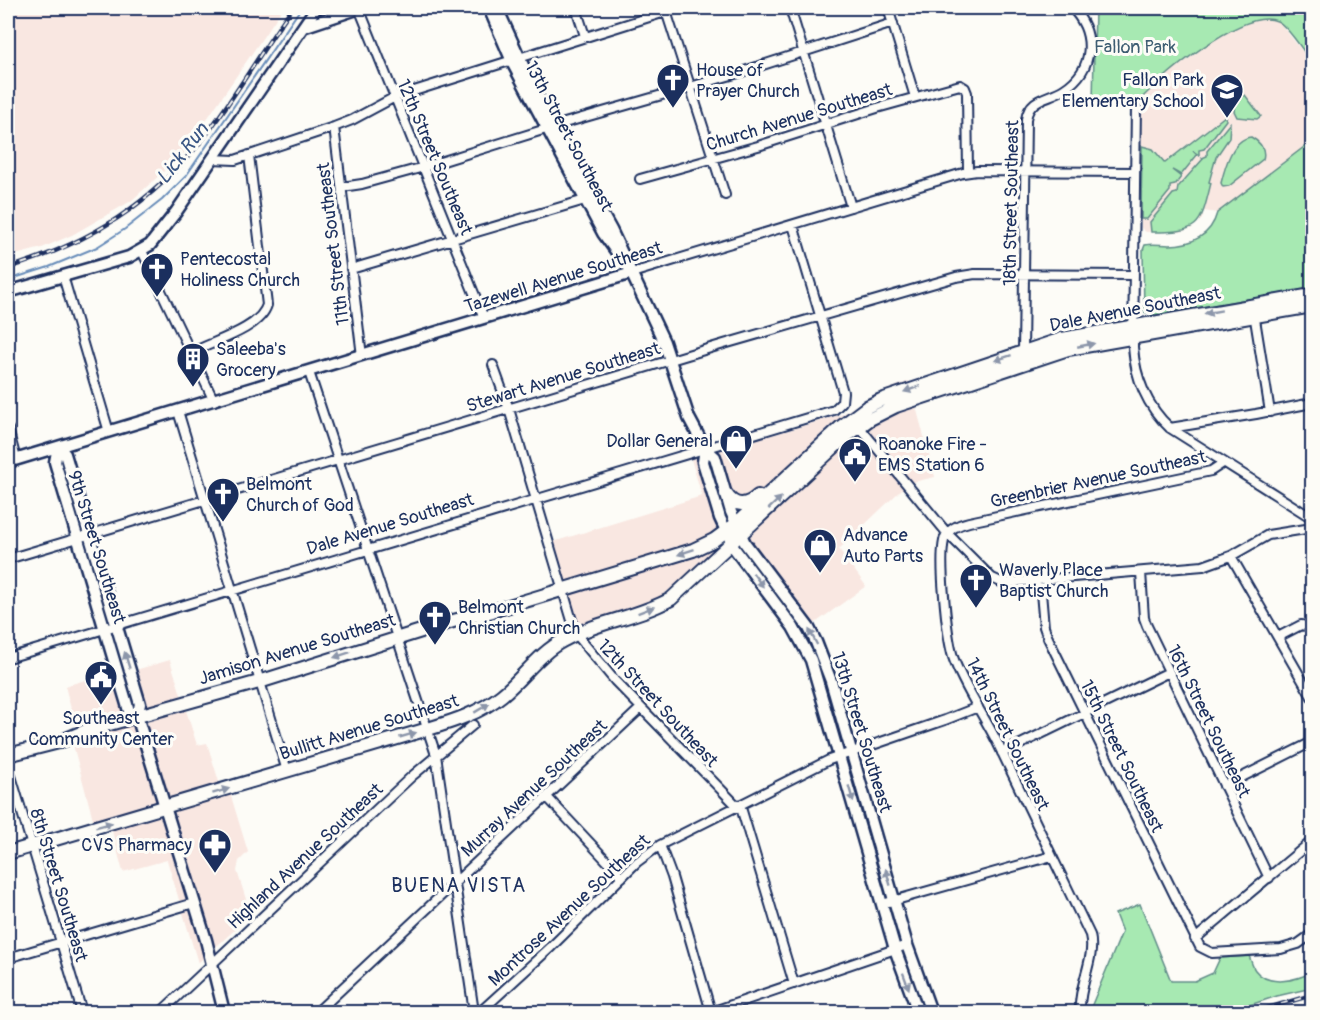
<svg xmlns="http://www.w3.org/2000/svg" width="1320" height="1020" viewBox="0 0 1320 1020" font-family="Pangolin,sans-serif">
  <rect width="100%" height="100%" fill="#fdfcf7"/>
  <filter id="ink" filterUnits="userSpaceOnUse"><feTurbulence type="fractalNoise" baseFrequency=".0167" numOctaves="2"/><feDisplacementMap in="SourceGraphic" scale="12" xChannelSelector="R" yChannelSelector="G"/><feConvolveMatrix kernelMatrix="1 2 1 2 8 2 1 2 1" color-interpolation-filters="sRGB"/></filter>
  <g filter="url(#ink)">
    <!-- built -->
    <path fill="#f9e7e1" d="M8 8H283L183 154 131 201 72 235 42 248 8 257Z
      M1266 18 1279 22 1312 63V141L1217 213 1204 211 1202 219 1190 229 1180 232H1146L1141 228 1142 97 1153 85 1222 34 1247 22Z
      M909 381 935 477 913 482 901 490 839 549 866 586 814 624 748 538 692 589 683 580 658 598 642 606 578 625 553 542 702 496 691 459 843 414 869 397Z
      M170 660 197 745 207 743 220 785 227 783 248 852 239 861 237 871 251 915 198 963 167 860 123 872 112 831 97 834 69 730 76 728 65 686 113 672 115 676Z"/>
    <!-- green -->
    <path fill="#a7e9b2" stroke="#618c88" stroke-width="1.5" d="M1095 8H1312V63C1305 53 1287 25 1277 21 1244 6 1159 79 1137 103L1093 102Z
      M1245 95 1261 116 1257 119 1237 117 1234 111 1237 101Z
      M1225 116 1226 120 1204 149 1199 150V155L1193 151 1197 155 1181 175 1172 170 1181 177 1175 185 1170 186V191L1147 219H1141L1142 146 1153 149 1165 163Z
      M1230 123 1229 138 1216 157 1209 182 1211 183C1200 228 1200 232 1151 232L1150 222 1173 194 1177 193 1178 187 1203 159 1202 158 1207 156V151Z
      M1251 137C1260 142 1266 149 1263 159L1229 186 1223 187 1221 183C1225 167 1232 139 1251 137Z
      M1312 141V288L1155 315 1144 312 1143 250 1145 245C1153 243 1161 245 1169 245 1191 245 1211 236 1217 213Z
      M1140 904 1171 981H1195L1213 973 1220 958 1249 956C1251 960 1252 966 1255 970 1268 988 1297 980 1312 972V988L1277 996 1229 1012H1089L1122 932 1115 914Z"/>
    <g fill="none" stroke-linecap="round" stroke-linejoin="round">
      <!-- stream -->
      <path stroke="#678cb9" stroke-width="2" d="M8 280 49 267 97 247 125 229 162 200 186 176 301 8"/>
      <!-- street casing -->
      <g stroke="#1b2f5e" stroke-width="12">
        <path id="street" d="M359 8 484 318
          M576 8 585 36
          M790 8 851 207
          M888 8 915 97
          M666 11 725 195
          M1136 106 1133 347C1135 377 1147 407 1170 428L1312 518
          M554 126 735 74 893 23
          M334 127 362 356
          M212 159 235 160 334 127 352 120 395 97 678 8
          M640 179 758 146 877 108 960 85 965 88 967 93 968 172
          M342 187 362 184 424 167 546 129
          M142 251 214 401
          M351 269 585 200
          M632 273 963 173 977 171 1135 172
          M63 276 109 432
          M1254 313 1270 412
          M193 354 197 350C218 340 260 328 267 305L249 155
          M1023 354 1026 119C1030 97 1048 99 1064 89 1095 69 1096 33 1072 8
          M493 365 509 409 576 634 615 681 742 811 794 984
          M309 372 436 755 474 1012
          M178 411 287 771
          M857 424 947 533 992 578 1003 583 1203 566 1231 556 1268 535 1312 528
          M1170 428 1256 414 1312 403
          M8 429 16 459
          M1231 556 1312 697
          M8 559 724 344 956 277 975 274 1134 275
          M1141 572 1144 618 1147 626 1269 878
          M1040 581 1044 627 1048 638 1200 947 1212 953 1281 949 1298 944 1312 934
          M1278 637 1301 625 1312 627
          M8 658 834 410 842 402 843 392 793 225
          M1002 753 1169 672
          M8 766 82 1012
          M1224 786 1312 742
          M547 797 622 877
          M660 845 672 877 711 1012
          M882 904 1052 856
          M1195 939 1312 841
          M8 958 194 903
          M161 1012 411 777 473 725
          M317 1012 641 708
          M480 1012 551 947 637 862 660 845 829 760 945 720 978 707
          M711 1012 907 945
          M1080 1012C1078 985 1096 959 1090 935 1059 870 1028 806 997 742 983 714 963 686 953 657 947 637 937 551 946 535 951 527 961 524 969 522L1211 471 1223 463"/>
      </g>
      <!-- secondary casing -->
      <g stroke="#1b2f5e" stroke-width="15">
        <path id="secondary" d="M489 8 514 66 603 233 616 251
          M497 8 535 92 611 230 664 342 689 418 705 448 715 457 731 512 745 543 809 628 816 642 831 681 907 945 931 1012
          M303 27 360 8
          M8 292 129 257 150 245 176 212 316 8
          M705 448 703 462 720 518 734 548 793 627 811 660 895 949 918 1012
          M8 462 632 273
          M137 716 129 711 55 462 58 447 65 454 140 704 137 716 206 940 224 1012"/>
      </g>
      <!-- primary casing -->
      <g stroke="#1b2f5e" stroke-width="16">
        <path id="primary" d="M726 494C735 508 747 506 758 496
          M8 755 59 742 88 730 259 682 453 621 489 612 693 550 714 540 737 523 842 426 867 407 881 400 1062 339 1312 295
          M8 853 428 729C454 721 480 713 502 695 524 677 539 653 564 640 598 621 637 618 671 599L844 438 870 419 896 406 1068 349 1312 306"/>
      </g>
      <!-- street -->
      <use href="#street" stroke="#fdfcf7" stroke-width="8"/>
      <!-- secondary -->
      <use href="#secondary" stroke="#fdfcf7" stroke-width="10"/>
      <!-- primary -->
      <use href="#primary" stroke="#fdfcf7" stroke-width="12"/>
      <!-- rail casing -->
      <g stroke="#1b2f5e" stroke-width="4.5">
        <path id="rail" d="M8 268C90 243 152 204 205 136 236 95 262 50 292 8
          M1254 1012 1312 995"/>
      </g>
      <!-- rail -->
      <use href="#rail" stroke="#fdfcf7" stroke-width="2" stroke-dasharray="7" stroke-linecap="butt"/>
    </g>
    <!-- one-way arrows -->
    <defs><path id="oneway-solid" d="M-6-.8H1V-3.2L6.5 0L1 3.2V.8H-6Z" transform="scale(1.5)"/></defs>
    <g fill="#8c96aa">
      <use href="#oneway-solid" transform="translate(1213 312) rotate(170)"/>
      <use href="#oneway-solid" transform="translate(1086 345) rotate(-11)"/>
      <use href="#oneway-solid" transform="translate(1003 358) rotate(162)"/>
      <use href="#oneway-solid" transform="translate(912 389) rotate(160)"/>
      <use href="#oneway-solid" transform="translate(775 503) rotate(-43)"/>
      <use href="#oneway-solid" transform="translate(686 552) rotate(161)"/>
      <use href="#oneway-solid" transform="translate(758 580) rotate(53)"/>
      <use href="#oneway-solid" transform="translate(646 610) rotate(-21)"/>
      <use href="#oneway-solid" transform="translate(813 637) rotate(-118)"/>
      <use href="#oneway-solid" transform="translate(342 655) rotate(162)"/>
      <use href="#oneway-solid" transform="translate(127 660) rotate(-107)"/>
      <use href="#oneway-solid" transform="translate(482 708) rotate(-31)"/>
      <use href="#oneway-solid" transform="translate(408 735) rotate(-16)"/>
      <use href="#oneway-solid" transform="translate(221 791) rotate(-17)"/>
      <use href="#oneway-solid" transform="translate(851 794) rotate(74)"/>
      <use href="#oneway-solid" transform="translate(104 825) rotate(-15)"/>
      <use href="#oneway-solid" transform="translate(888 877) rotate(-106)"/>
      <use href="#oneway-solid" transform="translate(906 981) rotate(70)"/>
    </g>
  </g>
  <!-- icons -->
  <defs>
    <g id="church-pin" transform="scale(1.725)"><path d="M0 17L-7.5 6A9.5 9.5 0 1 1 7.5 6Z" fill="#1b2f5e" stroke="#fdfcf7"/><path d="M-1.2-6h2.4v3.5h3.3v2.4h-3.3V6h-2.4V-.1h-3.3v-2.4h3.3Z" fill="#fff"/></g>
    <g id="school-pin" transform="scale(1.725)"><path d="M0 17L-7.5 6A9.5 9.5 0 1 1 7.5 6Z" fill="#1b2f5e" stroke="#fdfcf7"/><path d="M0-5L7-2L0 1L-7-2ZM-4 1L0 2.5L4 1V4Q0 6-4 4Z" fill="#fff"/></g>
    <g id="building-pin" transform="scale(1.725)"><path d="M0 17L-7.5 6A9.5 9.5 0 1 1 7.5 6Z" fill="#1b2f5e" stroke="#fdfcf7"/><path d="M-4-6H4V6H1V3H-1V6H-4ZM-2.5-4.3h1.7v1.8h-1.7ZM.8-4.3h1.7v1.8H.8ZM-2.5-1h1.7V.8h-1.7ZM.8-1h1.7V.8H.8Z" fill="#fff"/></g>
    <g id="shop-pin" transform="scale(1.725)"><path d="M0 17L-7.5 6A9.5 9.5 0 1 1 7.5 6Z" fill="#1b2f5e" stroke="#fdfcf7"/><path d="M-5-2.5h2.3a2.7 3.5 0 0 1 5.4 0H5L5.5 6h-11ZM-1.5-2.5h3a1.5 2.3 0 0 0-3 0Z" fill="#fff"/></g>
    <g id="civic-pin" transform="scale(1.725)"><path d="M0 17L-7.5 6A9.5 9.5 0 1 1 7.5 6Z" fill="#1b2f5e" stroke="#fdfcf7"/><path d="M-.6-6.5H3V-4.5H.6V-3L4-1V1h2V6H-6V1h2V-1L-.6-3ZM-1.2 2.5V6h2.4V2.5Z" fill="#fff"/></g>
    <g id="pharmacy-pin" transform="scale(1.725)"><path d="M0 17L-7.5 6A9.5 9.5 0 1 1 7.5 6Z" fill="#1b2f5e" stroke="#fdfcf7"/><path d="M-2-6h4v4h4v4h-4v4h-4v-4h-4v-4h4Z" fill="#fff"/></g>
  </defs>
  <g fill-rule="evenodd">
    <use href="#church-pin" x="673" y="80"/>
    <use href="#school-pin" x="1227" y="90"/>
    <use href="#church-pin" x="157" y="269"/>
    <use href="#building-pin" x="193" y="359"/>
    <use href="#shop-pin" x="736" y="441"/>
    <use href="#civic-pin" x="855" y="454"/>
    <use href="#church-pin" x="223" y="494"/>
    <use href="#shop-pin" x="820" y="545"/>
    <use href="#church-pin" x="976" y="580"/>
    <use href="#church-pin" x="435" y="617"/>
    <use href="#civic-pin" x="101" y="677"/>
    <use href="#pharmacy-pin" x="215" y="845"/>
  </g>
  <g text-anchor="middle" stroke-width="6" stroke-linejoin="round" paint-order="stroke">
    <!-- park labels -->
    <g font-size="18" fill="#3e5e73" stroke="#fdfcf7">
      <text x="1135" y="53">Fallon Park</text>
    </g>
    <!-- poi labels -->
    <g font-size="18" fill="#1b2f5e" stroke="#fdfcf7" text-anchor="start">
      <text x="696" y="76">House of<tspan x="696" dy="21">Prayer Church</tspan></text>
      <text x="1204" y="86" text-anchor="end">Fallon Park<tspan x="1204" dy="21">Elementary School</tspan></text>
      <text x="180" y="265">Pentecostal<tspan x="180" dy="21">Holiness Church</tspan></text>
      <text x="216" y="355">Saleeba's<tspan x="216" dy="21">Grocery</tspan></text>
      <text x="713" y="447" text-anchor="end">Dollar General</text>
      <text x="878" y="450">Roanoke Fire -<tspan x="878" dy="21">EMS Station 6</tspan></text>
      <text x="246" y="490">Belmont<tspan x="246" dy="21">Church of God</tspan></text>
      <text x="843" y="541">Advance<tspan x="843" dy="21">Auto Parts</tspan></text>
      <text x="999" y="576">Waverly Place<tspan x="999" dy="21">Baptist Church</tspan></text>
      <text x="458" y="613">Belmont<tspan x="458" dy="21">Christian Church</tspan></text>
      <text x="101" y="724" text-anchor="middle">Southeast<tspan x="101" dy="21">Community Center</tspan></text>
      <text x="192" y="851" text-anchor="end">CVS Pharmacy</text>
    </g>
    <!-- street labels -->
    <g font-size="18" fill="#1b2f5e" stroke="#fdfcf7">
      <text transform="translate(799 117) rotate(-17)" y="6">Church Avenue Southeast</text>
      <text transform="translate(569 136) rotate(62)" y="6">13th Street Southeast</text>
      <text transform="translate(435 157) rotate(67)" y="6">12th Street Southeast</text>
      <text transform="translate(1011 203) rotate(-89)" y="6">18th Street Southeast</text>
      <text transform="translate(333 244) rotate(-97)" y="6">11th Street Southeast</text>
      <text transform="translate(563 277) rotate(-17)" y="6">Tazewell Avenue Southeast</text>
      <text transform="translate(1135 309) rotate(-11)" y="6">Dale Avenue Southeast</text>
      <text transform="translate(563 377) rotate(-17)" y="6">Stewart Avenue Southeast</text>
      <text transform="translate(1098 479) rotate(-12)" y="6">Greenbrier Avenue Southeast</text>
      <text transform="translate(390 524) rotate(-17)" y="6">Dale Avenue Southeast</text>
      <text transform="translate(97 547) rotate(73)" y="6">9th Street Southeast</text>
      <text transform="translate(297 649) rotate(-17)" y="6">Jamison Avenue Southeast</text>
      <text transform="translate(658 703) rotate(47)" y="6">12th Street Southeast</text>
      <text transform="translate(1209 721) rotate(64)" y="6">16th Street Southeast</text>
      <text transform="translate(369 727) rotate(-17)" y="6">Bullitt Avenue Southeast</text>
      <text transform="translate(862 732) rotate(73)" y="6">13th Street Southeast</text>
      <text transform="translate(1008 734) rotate(64)" y="6">14th Street Southeast</text>
      <text transform="translate(1122 756) rotate(64)" y="6">15th Street Southeast</text>
      <text transform="translate(534 788) rotate(-43)" y="6">Murray Avenue Southeast</text>
      <text transform="translate(305 856) rotate(-43)" y="6">Highland Avenue Southeast</text>
      <text transform="translate(59 885) rotate(73)" y="6">8th Street Southeast</text>
      <text transform="translate(569 910) rotate(-43)" y="6">Montrose Avenue Southeast</text>
    </g>
    <!-- water labels -->
    <g font-size="20" font-style="italic" fill="#3a5684" stroke="#fdfcf7">
      <text transform="translate(182 153) rotate(-52)" y="7">Lick Run</text>
    </g>
    <!-- neighbourhood labels -->
    <g font-size="20" letter-spacing="1.5" fill="#1b2f5e" stroke="#fdfcf7">
      <text x="459" y="892">BUENA VISTA</text>
    </g>
  </g>
  <!-- margin -->
  <rect width="1320" height="1020" fill="none" stroke="#fdfcf7" stroke-width="30"/>
  <rect x="15" y="15" width="1290" height="990" fill="none" stroke="#1b2f5e" stroke-width="2" filter="url(#ink)"/>
</svg>
